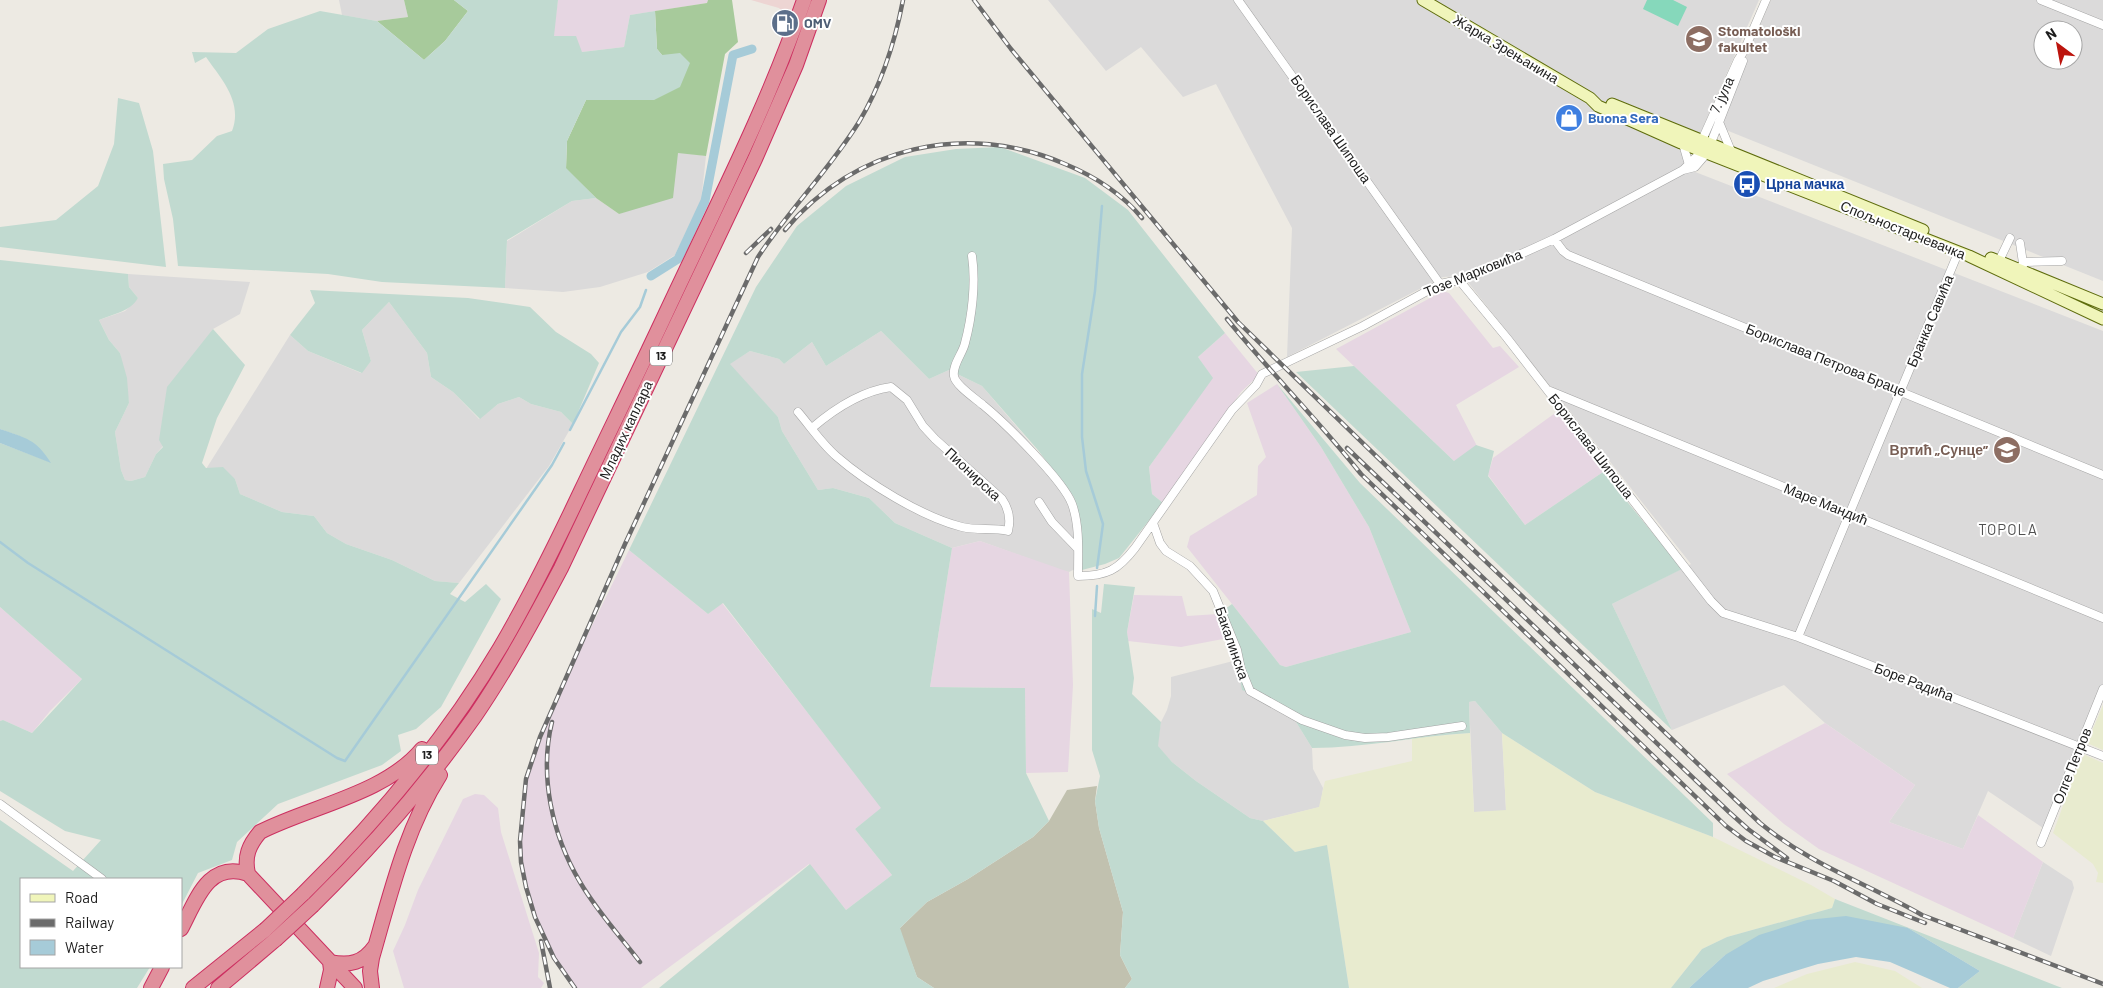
<svg xmlns="http://www.w3.org/2000/svg" width="2103" height="988" viewBox="0 0 2103 988" font-family="Barlow,sans-serif">
  <rect width="100%" height="100%" fill="#edeae3"/>
  <!-- residential -->
  <path fill="#dbdada" fill-rule="evenodd" d="M339 0H404L408 17 377 21 342 15Z
    M1048 0H1759L1685 168 2103 331V696L2046 830 1988 791 1963 849 1889 822 1915 785 1825 723 1784 685 1672 730 1612 604 1691 564 1463 276 1443 277 1287 357 1292 228 1216 84 1183 97 1141 47 1106 71Z
    M1771 0H2103V281L1716 126ZM2043 30H2073V60H2043Z
    M678 152 706 156 701 201 675 255 648 272 600 287 563 292 505 288 507 241 572 201 596 198 619 214Z
    M128 274 250 282 240 314 213 329 163 446 156 454 145 477 131 481 125 480 121 470 115 432 129 403 120 353 109 340 99 320 125 311 138 298 129 287Z
    M389 302 427 353 431 377 453 392 479 419 498 404 519 397 531 404 561 412 573 424 549 466 459 583 435 581 392 560 346 544 327 533 314 516 282 512 240 494 235 479 206 469 290 335 308 351 361 373 371 361 362 330Z
    M881 331 929 379 949 370 982 386 1074 494 1075 569 1069 572 1063 571 980 541 952 548 895 523 869 498 833 488 818 490 782 431 778 417 729 364 750 351 779 359 784 364 812 342 826 366Z
    M1237 660 1264 699 1293 717 1312 748 1313 769 1323 788 1320 807 1263 821 1250 818 1196 781 1172 762 1157 746 1161 722 1167 710 1171 696V677Z
    M1475 701 1502 733 1506 811 1474 812 1469 702Z
    M2043 862 2072 881 2074 888 2051 956 2013 938Z"/>
  <!-- commercial -->
  <path fill="#edd5d3" d="M751 0H799L795 11 781 32 783 13 779 8Z"/>
  <!-- industrial -->
  <path fill="#e6d6e2" d="M558 0H708L707 3 630 15 624 47 582 52 553 36Z
    M1443 291 1449 293 1493 348 1500 346 1519 367 1456 405 1478 448 1454 461 1336 349Z
    M1225 333 1259 375 1241 392 1163 503 1152 494 1149 467 1212 378 1198 357Z
    M1277 384 1321 447 1369 527 1411 632 1286 667 1280 665 1187 547 1190 536 1257 495 1258 466 1266 457 1247 403Z
    M1558 411 1603 472 1525 525 1488 475 1493 458Z
    M980 541 1069 572 1073 685 1068 772 1026 773 1025 688 930 687 952 548Z
    M629 550 708 614 722 603 882 808 855 829 892 875 846 910 809 864 641 988H575L554 958 535 917 526 887 521 862 523 806 526 779 540 737 561 689Z
    M1134 595 1182 596 1187 616 1218 614 1228 638 1181 647 1128 641 1127 632Z
    M0 607 82 679 50 711 32 733 3 720 0 721Z
    M1825 723 1915 785 1889 822 1963 849 1978 815 2043 862 2013 938 1819 849 1784 824 1727 774Z
    M475 794 484 795 498 808 501 832 539 953 538 977 544 983 541 988H404L393 951 405 925 418 890 463 799Z"/>
  <!-- construction -->
  <path fill="#c1c1af" d="M1097 786 1095 801 1099 828 1123 912 1120 955 1132 979 1125 988H934L917 977 899 929 927 902 968 879 1033 837 1049 821 1067 790Z"/>
  <!-- farmland -->
  <path fill="#e8ebcf" d="M2103 705V750L2087 743Z
    M1470 733 1474 812 1506 810 1502 733 1595 792 1713 837 1811 885 1835 899 1832 908 1727 937 1702 949 1671 988H1349L1327 846 1295 852 1263 821 1319 807 1325 781 1412 761V738Z
    M2085 755 2103 763V883L2096 882 2098 873 2093 864 2053 833 2079 762Z
    M1855 962 1895 971 1922 988H1774L1807 974Z"/>
  <!-- forest -->
  <path fill="#a7ca9b" d="M404 0H454L468 11 445 41 424 60 377 21 408 17Z
    M708 0H732L738 42 725 54 706 156 678 153 673 198 619 214 596 198 566 169 567 141 586 100H654L662 55 657 49 655 11 707 3Z"/>
  <!-- wetland -->
  <path fill="#c1dad0" d="M454 0H558L554 36H576L582 52 624 47 630 15 655 11 657 49 662 55 680 53 690 63 680 87 654 100H586L567 141 566 168 596 198 572 201 507 240 505 288 382 282 328 274 178 266 173 219 164 179 163 164 192 160 217 136 232 131C243 102 222 80 206 57L195 63 192 52 236 53 268 29 320 11 377 21 424 60 445 41 468 11Z
    M118 98 139 103 153 151 166 267 0 247V227L56 220 98 186 114 144Z
    M1000 147 1085 178 1128 210 1225 333 1198 357 1213 378 1149 467 1152 494 1163 503 1119 558 1105 564 1082 570 1074 497 1037 449 982 386 949 370 929 379 881 331 826 366 812 342 784 364 779 359 750 351 730 364 778 417 782 431 818 490 833 488 869 498 895 523 952 548 930 687 1025 688 1026 773 1049 821 1033 837 968 879 927 902 900 928 917 977 934 988H659L810 864 846 910 892 875 855 829 881 808 723 603 708 614 629 550 756 287 797 226 846 186 905 157 956 149Z
    M0 260 128 274 129 287 138 298C130 312 113 314 99 320L109 340 120 353 127 378 129 403 115 432 121 470 125 480 131 481 145 477 156 454 163 447 159 440 167 387 213 329 245 365 217 418 202 463 206 468 223 467 235 479 240 494 282 512 314 516 327 533 346 544 392 560 435 581 459 583 450 594 465 602 486 584 501 599 441 707 416 729 398 735 401 751 382 765 278 804 237 842 232 860 198 873 181 906V879H21V967H150L137 988H0V820L73 871 101 840 65 831 0 791V721L3 720 32 733 82 679 0 607V443L50 462 22 437 0 429Z
    M310 290 468 298 530 307 556 332 591 354 599 363 573 424 561 412 531 404 519 397 498 404 480 419 453 392 431 377 427 353 389 302 362 330 371 361 362 373 308 351 290 335 315 303Z
    M1354 366 1454 461 1476 445 1494 451 1488 476 1525 525 1603 472 1682 569 1612 604 1672 730 1296 372Z
    M1277 384 1360 483 1713 823V837L1595 792 1502 733 1475 701 1469 702 1470 733C1417 736 1365 748 1312 748L1293 717 1264 699 1242 690 1237 660 1218 614 1232 604 1280 665 1286 667 1411 632 1369 527 1321 447Z
    M1104 584 1135 587 1127 632 1134 678 1132 694 1161 722 1158 746 1172 762 1196 781 1250 818 1263 821 1295 852 1327 845 1349 988H1125L1132 979 1120 955 1123 912 1099 828 1095 801 1100 776 1092 750V609L1101 613Z
    M1835 899 2062 988H1958L1980 971 1908 928 1725 955 1689 988H1671L1702 949 1727 937 1832 908Z"/>
  <!-- pitch -->
  <path fill="#86d8bb" d="M1647 0H1673L1687 7 1678 26 1643 9Z"/>
  <!-- water -->
  <path fill="#a6cbd8" d="M0 429C26 438 36 439 51 463L0 443Z
    M1846 916 1908 928 1980 971 1958 988H1950L1890 962 1856 957 1818 964 1763 981 1748 988H1689L1725 955 1759 935 1807 920Z"/>
  <g fill="none" stroke-linecap="round" stroke-linejoin="round">
    <!-- stream -->
    <path stroke="#a6cbd8" stroke-width="2.5" d="M570 430 621 332 640 307 646 290
      M0 542 28 563 337 758 345 761 552 465 564 443
      M1097 568 1103 524 1086 471 1082 437V374L1095 291 1102 206
      M1095 616 1097 586"/>
    <!-- canal -->
    <path stroke="#a6cbd8" stroke-width="9" d="M651 276 678 259 705 201 733 55 752 49"/>
    <!-- street casing -->
    <g stroke="#a4a4a4" stroke-width="9">
      <path id="street" d="M1238 0 1440 284
        M2041 0 2103 25
        M1719 122 1731 151
        M1683 144 1689 165
        M1683 170 1695 167 1707 153 1743 61
        M1554 239 1563 251 1568 255 2103 475
        M2020 243 2023 263
        M972 256C976 283 972 317 965 343 963 353 952 365 954 376 955 385 976 399 983 405 1005 423 1063 480 1072 504 1080 526 1078 553 1078 576 1107 576 1118 570 1135 548L1232 410 1256 385 1262 374 1363 326 1440 284 1459 280 1479 273 1554 239 1683 170 1697 156 1702 140 1738 60 1744 51 1766 0
        M1999 261 2010 238
        M2018 269 2026 262 2062 261
        M1459 280 1507 338 1711 601 1723 613 1798 637 2103 756
        M1550 391 2103 618
        M798 412C810 426 822 444 836 456 867 483 922 517 962 527 978 531 993 527 1008 531 1011 519 1009 509 1002 499L935 439 923 426 907 400 891 387C862 391 833 410 812 428
        M1039 502 1052 522 1078 549
        M1153 523 1160 543 1166 551 1190 566 1213 591 1237 650 1241 669 1250 691 1302 720 1345 735 1365 738 1388 737 1462 726
        M1798 637 1958 253
        M0 804 102 879
        M2041 843 2103 689"/>
    </g>
    <!-- secondary casing -->
    <g stroke="#5e6c0c" stroke-width="13">
      <path id="secondary" d="M1423 0 1590 98 1598 106 1681 143 1969 256 2103 319
        M1612 104 1923 230
        M1991 258 2103 304"/>
    </g>
    <!-- highway casing -->
    <g stroke="#cc2f60" stroke-width="16">
      <path id="highway" d="M248 874C244 856 249 845 260 832 311 806 385 794 422 749
        M303 894C378 820 446 739 500 648 530 597 556 544 581 491 609 432 638 373 666 313 714 210 767 108 804 0
        M313 905C372 847 427 784 475 716 507 669 534 619 561 568L755 159 796 65 819 0
        M181 929C196 901 208 860 248 874L355 988
        M151 988 162 967
        M193 988 265 930
        M218 988 275 940
        M327 988 331 970 330 962C350 966 363 963 375 946
        M372 988 370 971 372 958C390 896 405 830 440 775"/>
    </g>
    <!-- street -->
    <use href="#street" stroke="#fff" stroke-width="8"/>
    <!-- secondary -->
    <use href="#secondary" stroke="#f0f5ba" stroke-width="11"/>
    <!-- highway -->
    <use href="#highway" stroke="#e0909c" stroke-width="14"/>
    <!-- rail casing -->
    <g stroke="#6b6b6b" stroke-width="4.5">
      <path id="rail" d="M974 0 1011 49 1238 322 1439 517 1760 823C1811 865 1866 883 1922 915L2103 984
        M785 230C855 146 966 121 1065 164 1094 176 1122 194 1142 218
        M746 253 771 229
        M1227 319C1270 372 1318 420 1361 474L1726 826 1746 841 1775 857 1834 881 1877 904 1925 923
        M1347 448 1729 812 1748 829 1787 858
        M552 722C539 775 552 835 580 882 596 910 620 936 640 962
        M541 941 550 988
        M575 988 554 958 535 917 526 887 521 862 520 841 526 779 540 737 625 544 758 257C789 210 829 170 859 122 881 85 895 42 903 0"/>
    </g>
    <!-- rail -->
    <use href="#rail" stroke="#fff" stroke-width="2.5" stroke-dasharray="8" stroke-linecap="butt"/>
    <!-- highway-bridge casing -->
    <g stroke="#cc2f60" stroke-width="16" stroke-linecap="butt">
      <path id="highway-bridge" d="M265 930 303 894
        M275 940 313 905"/>
    </g>
    <!-- highway-bridge -->
    <use href="#highway-bridge" stroke="#e0909c" stroke-width="14"/>
  </g>
  <!-- icons -->
  <defs>
    <g id="fuel-disc" transform="scale(1.4375)"><circle r="9.5" fill="#5c6f8a" stroke="#fff"/><path d="M-5.5-6h7V0h2V4h1.3V-2.5L3-4.5l.8-.8L6-3V5H2.5V1h-1V6h-7ZM-4.2-4.7v3.2H.2V-4.7Z" fill="#fff"/></g>
    <g id="university-disc" transform="scale(1.4375)"><circle r="9.5" fill="#8d6e63" stroke="#fff"/><path d="M0-5L7-2L0 1L-7-2ZM-4 1L0 2.5L4 1V4Q0 6-4 4Z" fill="#fff"/></g>
    <g id="shop-disc" transform="scale(1.4375)"><circle r="9.5" fill="#3f7fe0" stroke="#fff"/><path d="M-5-2.5h2.3a2.7 3.5 0 0 1 5.4 0H5L5.5 6h-11ZM-1.5-2.5h3a1.5 2.3 0 0 0-3 0Z" fill="#fff"/></g>
    <g id="bus-disc" transform="scale(1.4375)"><circle r="9.5" fill="#1a4fb4" stroke="#fff"/><path d="M-5-6H5V4H4V6H2V4H-2V6H-4V4H-5ZM-3.5-4V0h7V-4ZM-3.5 1.2v1.5H-2V1.2ZM2 1.2v1.5H3.5V1.2Z" fill="#fff"/></g>
    <g id="school-disc" transform="scale(1.4375)"><circle r="9.5" fill="#8d6e63" stroke="#fff"/><path d="M0-5L7-2L0 1L-7-2ZM-4 1L0 2.5L4 1V4Q0 6-4 4Z" fill="#fff"/></g>
  </defs>
  <g fill-rule="evenodd">
    <use href="#fuel-disc" x="785" y="23"/>
    <use href="#university-disc" x="1699" y="39"/>
    <use href="#shop-disc" x="1569" y="118"/>
    <use href="#bus-disc" x="1747" y="184"/>
    <use href="#school-disc" x="2007" y="450"/>
  </g>
  <g text-anchor="middle" stroke-width="4" stroke-linejoin="round" paint-order="stroke">
    <!-- shield labels -->
    <g fill="#fff" stroke="#616161" stroke-width="1">
      <rect x="650" y="346.5" width="22" height="19" rx="4"/>
      <rect x="416" y="745.5" width="22" height="19" rx="4"/>
    </g>
    <g font-size="12" font-weight="bold" fill="#1d1d1d">
      <text x="661" y="360">13</text>
      <text x="427" y="759">13</text>
    </g>
    <!-- service labels -->
    <g font-size="14" font-weight="bold" fill="#4e5e75" stroke="#fff" text-anchor="start">
      <text x="804" y="28">OMV</text>
    </g>
    <!-- education labels -->
    <g font-size="14" font-weight="bold" fill="#785e54" stroke="#fff" text-anchor="start">
      <text x="1718" y="36">Stomatološki<tspan x="1718" dy="16">fakultet</tspan></text>
      <text x="1988" y="455" text-anchor="end">Вртић „Сунце”</text>
    </g>
    <!-- street labels -->
    <g font-size="14" fill="#1d1d1d" stroke="#fff">
      <text transform="translate(1506 49) rotate(31)" y="5">Жарка Зрењанина</text>
      <text transform="translate(1722 95) rotate(-65)" y="5">7. јула</text>
      <text transform="translate(1331 129) rotate(55)" y="5">Борислава Шипоша</text>
      <text transform="translate(1903 230) rotate(22)" y="5">Спољностарчевачка</text>
      <text transform="translate(1473 273) rotate(-22)" y="5">Тозе Марковића</text>
      <text transform="translate(1930 321) rotate(-67)" y="5">Бранка Савића</text>
      <text transform="translate(1826 360) rotate(22)" y="5">Борислава Петрова Браце</text>
      <text transform="translate(626 430) rotate(-65)" y="5">Младих каплара</text>
      <text transform="translate(1591 446) rotate(52)" y="5">Борислава Шипоша</text>
      <text transform="translate(973 474) rotate(43)" y="5">Пионирска</text>
      <text transform="translate(1826 504) rotate(22)" y="5">Маре Мандић</text>
      <text transform="translate(1232 643) rotate(71)" y="5">Бакалинска</text>
      <text transform="translate(1914 682) rotate(21)" y="5">Боре Радића</text>
      <text transform="translate(2072 766) rotate(-68)" y="5">Олге Петров</text>
    </g>
    <!-- shop labels -->
    <g font-size="14" font-weight="bold" fill="#366cbe" stroke="#fff" text-anchor="start">
      <text x="1588" y="123">Buona Sera</text>
    </g>
    <!-- transit labels -->
    <g font-size="14" font-weight="bold" fill="#164399" stroke="#fff" text-anchor="start">
      <text x="1766" y="189">Црна мачка</text>
    </g>
    <!-- neighbourhood labels -->
    <g font-size="15" letter-spacing="1" fill="#505050" stroke="#fff">
      <text x="2008" y="535">TOPOLA</text>
    </g>
  </g>
  <!-- legend -->
  <rect x="20" y="878" width="162" height="90" fill="#ffffff" stroke="#a5a5a5"/>
  <rect x="30" y="894" width="25" height="8" fill="#f0f5ba" stroke="#a5a5a5"/>
  <text x="65" y="903" font-size="15" fill="#1d1d1d">Road</text>
  <rect x="30" y="919" width="25" height="8" fill="#6b6b6b" stroke="#a5a5a5"/>
  <text x="65" y="928" font-size="15" fill="#1d1d1d">Railway</text>
  <rect x="30" y="940" width="25" height="15" fill="#a6cbd8" stroke="#a5a5a5"/>
  <text x="65" y="953" font-size="15" fill="#1d1d1d">Water</text>
  <!-- north arrow -->
  <g transform="translate(2058 45) rotate(328)"><circle r="24" fill="#ffffff" stroke="#a5a5a5"/>
  <path d="M0-4L9 19L0 12L-9 19Z" fill="#bc140d"/>
  <text y="-8" font-size="14" font-weight="bold" text-anchor="middle" fill="#1d1d1d">N</text>
  </g>
</svg>
